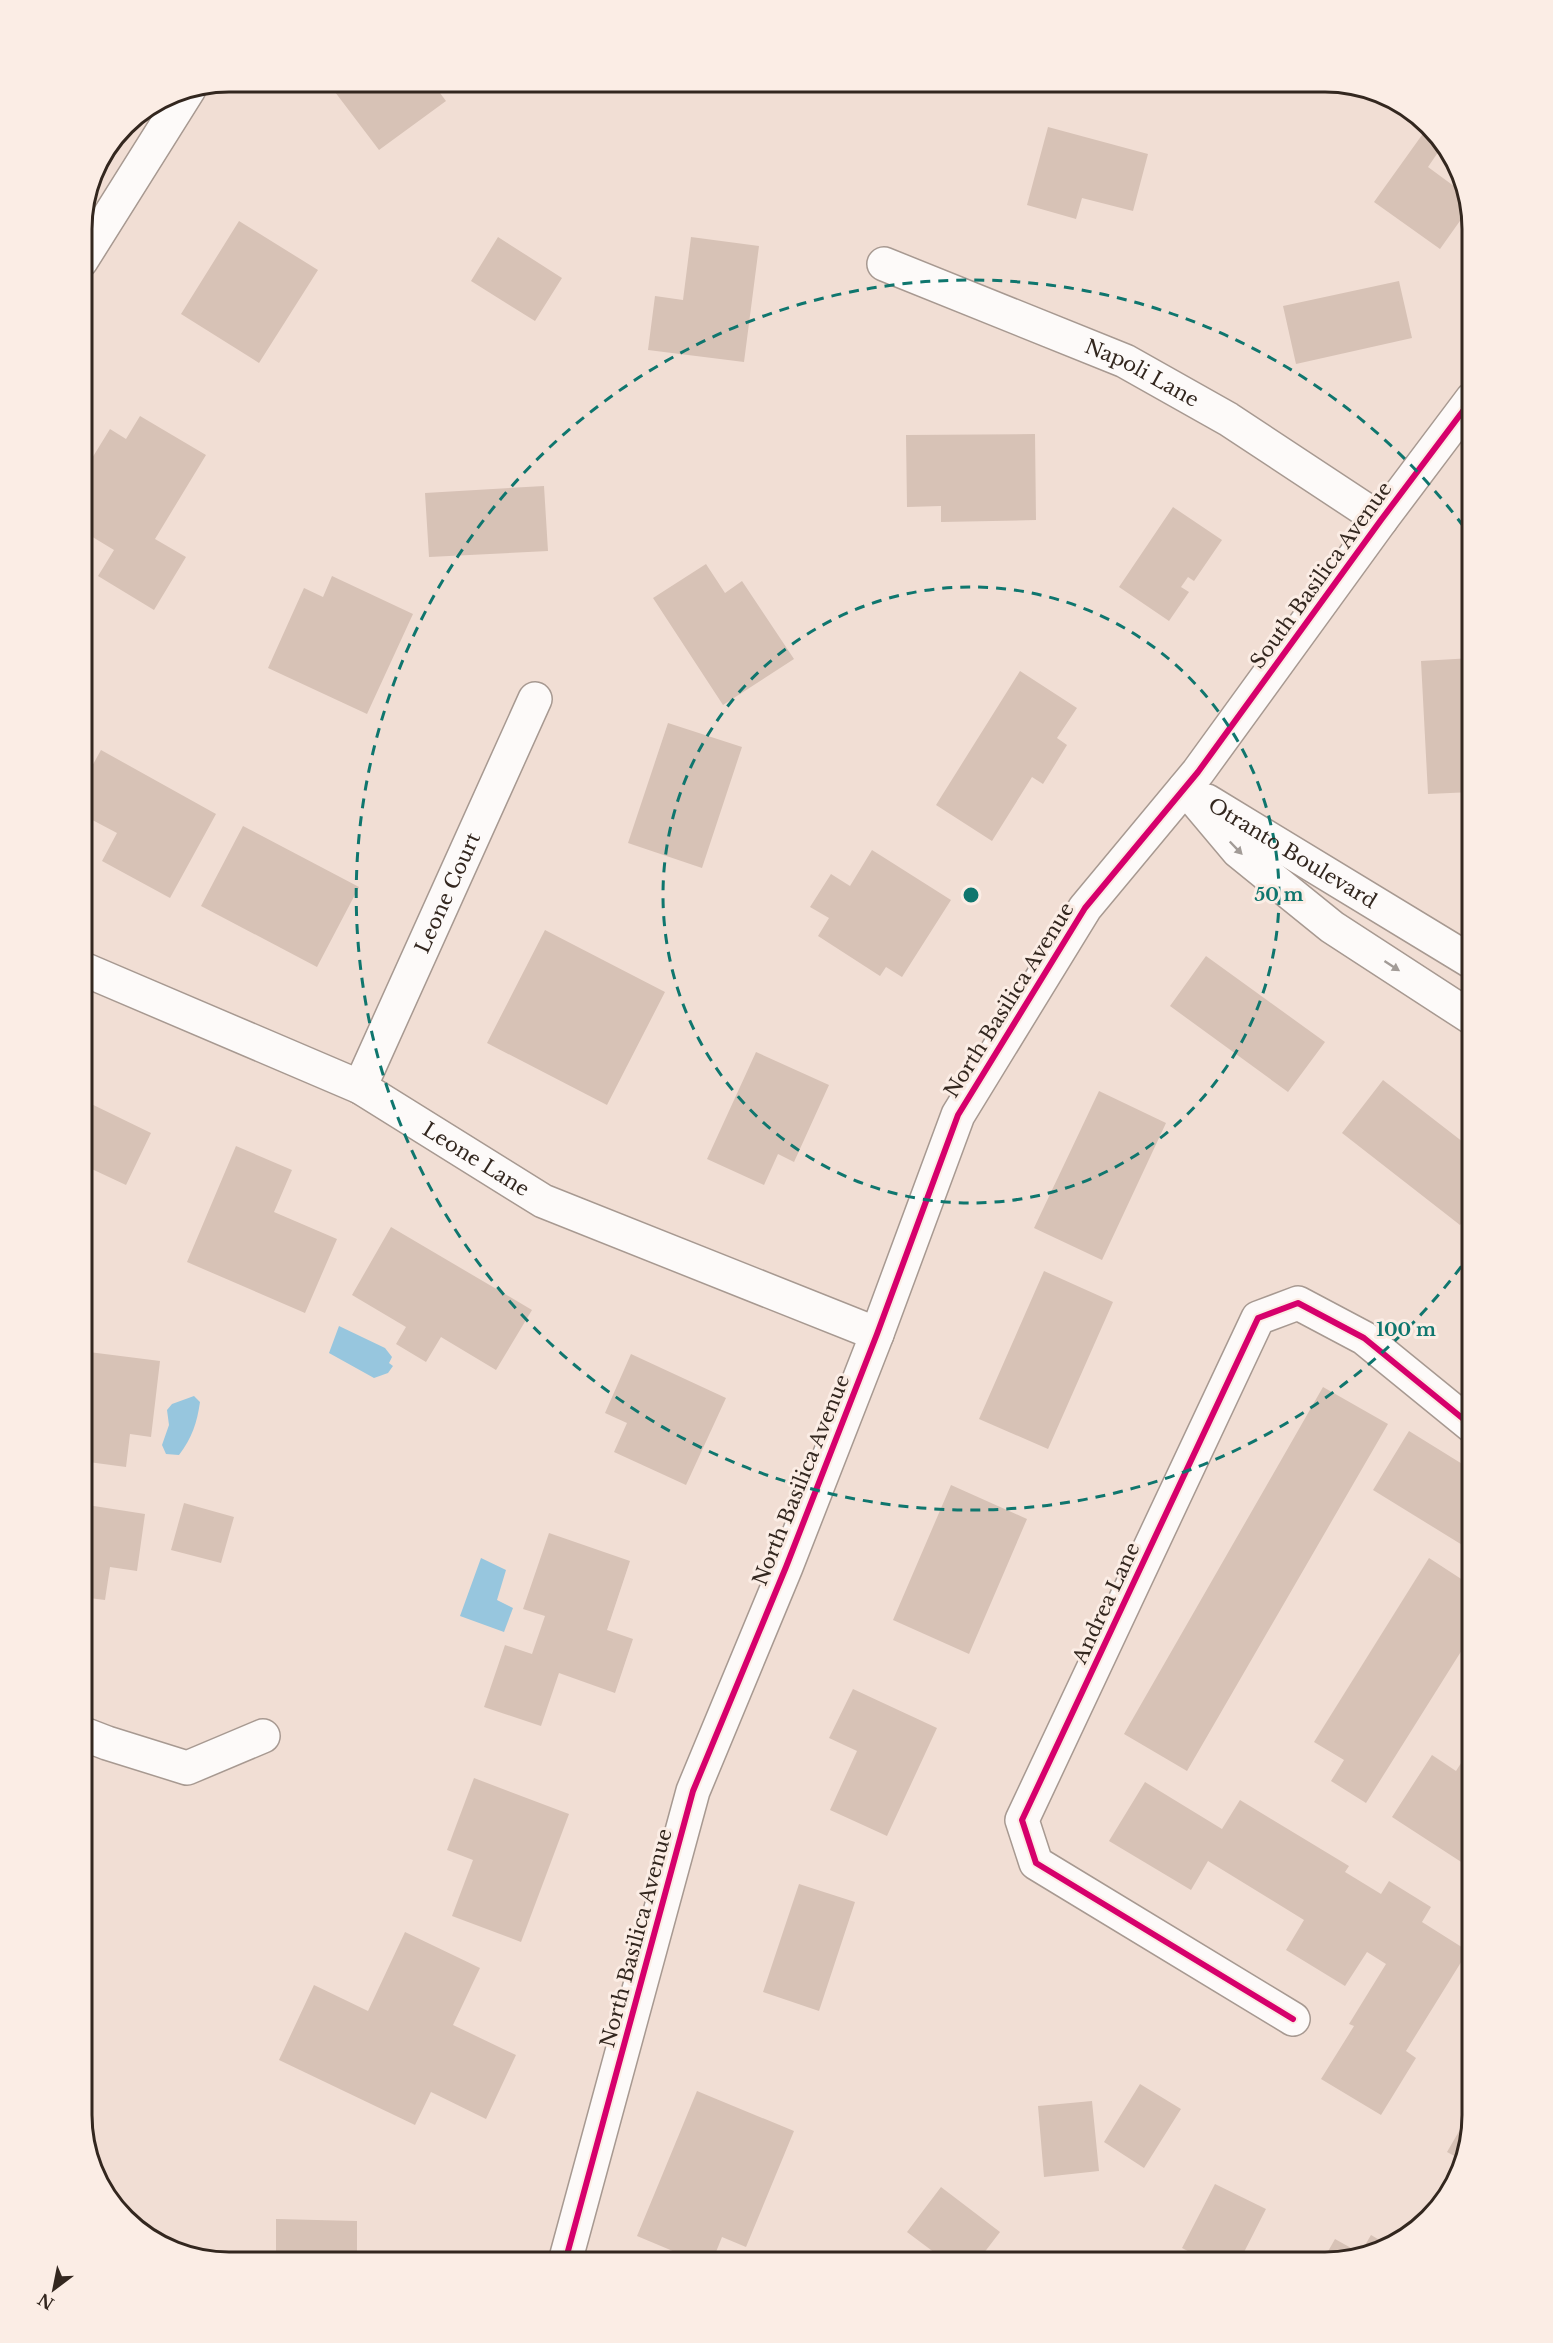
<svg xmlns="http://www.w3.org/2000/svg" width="1553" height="2343" viewBox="0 0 1553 2343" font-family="'Libre Baskerville',serif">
  <rect width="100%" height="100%" fill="#f1ded4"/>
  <!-- water -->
  <path fill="#97c6de" d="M339 1326 385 1348 392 1357 389 1363 393 1366 388 1373 374 1378 329 1353Z
    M194 1396 200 1402C197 1423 192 1438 179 1455L166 1454 162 1445 169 1425 167 1410 172 1404Z
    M481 1558 506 1570 497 1600 513 1608 504 1632 460 1616Z"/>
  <!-- building -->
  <path fill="#d7c2b6" d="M349 81H431L446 101 379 150 335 92Z
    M1048 127 1148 154 1133 211 1082 198 1076 219 1027 205Z
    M1427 128 1443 145 1428 167 1462 192 1467 211 1440 249 1374 202Z
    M239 221 318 270 259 363 181 314Z
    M498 237 562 278 535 321 471 281Z
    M691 237 759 246 744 362 648 350 655 296 683 300Z
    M1399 281 1412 338 1296 364 1283 306Z
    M140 416 206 455 155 539 186 557 154 610 98 576 114 550 81 530V476L110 429 126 439Z
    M1035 434 1036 520 941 522V506L907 507 906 435Z
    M544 486 548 551 429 557 425 493Z
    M1173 507 1222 540 1194 581 1188 577 1181 587 1189 592 1169 621 1119 587Z
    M706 564 725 593 742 581 794 659 723 705 653 598Z
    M332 576 413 614 367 714 268 668 304 588 323 597Z
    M1472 658V792L1428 794 1421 661Z
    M1020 671 1077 708 1057 738 1067 745 1043 784 1032 777 992 841 936 805Z
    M668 723 742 747 702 868 628 843Z
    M101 750 216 814 170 898 102 861 117 833 81 814V786Z
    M243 826 359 887 317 967 201 906Z
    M872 850 951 900 902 977 886 967 880 976 818 936 829 918 810 907 831 874 850 886Z
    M545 930 665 992 607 1105 487 1043Z
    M1206 956 1325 1042 1288 1092 1170 1006Z
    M756 1052 829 1085 794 1162 778 1154 764 1185 707 1159Z
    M1383 1080 1472 1149V1209L1460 1225 1342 1133Z
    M1099 1091 1166 1123 1102 1260 1034 1228Z
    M81 1099 151 1133 126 1185 81 1164Z
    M236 1146 292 1170 274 1212 337 1239 305 1313 187 1262Z
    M391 1227 532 1310 496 1370 441 1337 426 1362 396 1344 406 1327 352 1295Z
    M1044 1271 1113 1302 1048 1449 979 1419Z
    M81 1351 160 1361 151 1437 130 1434 126 1467 81 1461Z
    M631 1354 726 1398 686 1485 614 1452 627 1423 605 1413Z
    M1323 1387 1388 1424 1187 1771 1124 1734Z
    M1409 1431 1472 1470V1551L1373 1490Z
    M951 1485 1027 1519 969 1654 893 1620Z
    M184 1503 234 1517 221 1563 171 1550Z
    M81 1504 145 1514 137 1571 110 1567 105 1600 81 1597Z
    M549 1533 630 1561 607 1630 633 1639 615 1693 559 1673 541 1726 484 1707 505 1645 532 1654 545 1616 523 1609Z
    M1429 1558 1472 1586V1634L1366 1803 1331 1781 1344 1760 1314 1742Z
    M853 1689 937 1728 887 1836 830 1810 857 1751 829 1738Z
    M1472 1746V1869L1392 1817 1432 1755 1456 1771Z
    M474 1778 569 1814 521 1942 452 1916 473 1860 447 1850Z
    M1145 1782 1222 1829 1240 1800 1349 1866 1345 1872 1381 1894 1389 1881 1431 1907 1422 1922 1468 1951 1406 2051 1416 2058 1381 2115 1321 2079 1354 2026 1349 2024 1386 1964 1367 1952 1345 1986 1286 1950 1304 1920 1208 1861 1191 1890 1109 1841Z
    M799 1884 855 1902 819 2011 763 1992Z
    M405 1932 480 1968 453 2025 516 2055 486 2119 431 2092 415 2125 279 2060 314 1985 368 2011Z
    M1140 2084 1181 2109 1144 2168 1104 2142Z
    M697 2091 794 2131 746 2247 722 2237 712 2262H699L637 2236Z
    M1092 2101 1099 2171 1044 2177 1038 2106Z
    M1472 2109V2115L1460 2159 1447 2152Z
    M1215 2184 1266 2209 1239 2262H1209L1182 2248Z
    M941 2187 1000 2232 977 2262H947L907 2232Z
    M276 2219 357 2221V2262H276Z
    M1371 2235 1388 2245 1361 2252Z
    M1335 2239 1360 2253 1322 2262Z"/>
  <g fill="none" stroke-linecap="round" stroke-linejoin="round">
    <!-- minor casing -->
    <g stroke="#a79991" stroke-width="36">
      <g id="minor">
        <path d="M81 261 189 89"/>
        <path id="s1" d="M884 264 1125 361 1228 419 1381 520"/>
        <path id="s2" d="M81 968 360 1087 543 1201 877 1334"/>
        <path id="s3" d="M360 1087 535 699"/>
        <path d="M81 1733 107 1743 187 1768 263 1736"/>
        <path d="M1293 2019 1036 1863 1022 1820 1258 1318 1298 1303 1364 1338 1472 1426"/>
        <path d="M565 2262 693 1791 786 1567 877 1334 958 1115 1085 908 1198 772 1381 520 1472 399"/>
      </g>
    </g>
    <!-- tertiary casing -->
    <g stroke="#a79991" stroke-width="36">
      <g id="tertiary">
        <path d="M1185 788 1238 851 1332 927 1472 1018"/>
        <path id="s4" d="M1207 801 1472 962"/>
      </g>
    </g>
    <!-- minor -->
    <use href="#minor" stroke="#fdfaf9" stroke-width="33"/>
    <!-- tertiary -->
    <use href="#tertiary" stroke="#fdfaf9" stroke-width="33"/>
    <!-- cycleway casing -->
    <g stroke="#fbede5" stroke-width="10">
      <path id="cycleway" d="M1293 2019 1036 1863 1022 1820 1258 1318 1298 1303 1364 1338 1472 1426
        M565 2262 693 1791 786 1567 877 1334 958 1115 1085 908 1198 772 1381 520 1472 399"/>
    </g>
    <!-- cycleway -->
    <use href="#cycleway" stroke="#d6006c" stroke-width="6"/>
  </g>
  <!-- one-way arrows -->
  <defs><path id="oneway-solid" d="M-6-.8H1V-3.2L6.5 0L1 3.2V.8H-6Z" transform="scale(1.5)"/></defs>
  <g fill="#a29b97">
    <use href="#oneway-solid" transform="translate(1236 848) rotate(46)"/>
    <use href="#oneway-solid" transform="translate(1392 966) rotate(33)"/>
  </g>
  <!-- distance rings -->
  <g fill="none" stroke="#0f766e" stroke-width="3" stroke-dasharray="10 8">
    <circle cx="971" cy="895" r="308"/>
    <path d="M1472 1252A615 615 0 1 1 1472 538"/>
  </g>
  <g text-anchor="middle" stroke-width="6" stroke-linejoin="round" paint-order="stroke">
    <!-- street labels -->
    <g font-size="20" fill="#33271f" stroke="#fbede5">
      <text dy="7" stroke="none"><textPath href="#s1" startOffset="280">Napoli Lane</textPath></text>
      <text transform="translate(1321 575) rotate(-54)" y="7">South Basilica Avenue</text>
      <text dy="7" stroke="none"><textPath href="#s4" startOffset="100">Otranto Boulevard</textPath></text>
      <text dy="7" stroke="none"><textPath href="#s3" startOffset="213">Leone Court</textPath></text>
      <text transform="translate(1009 1000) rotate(-58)" y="7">North Basilica Avenue</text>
      <text dy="7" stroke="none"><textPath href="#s2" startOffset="440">Leone Lane</textPath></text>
      <text transform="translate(801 1480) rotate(-68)" y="7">North Basilica Avenue</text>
      <text transform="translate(1106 1603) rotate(-65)" y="7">Andrea Lane</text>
      <text transform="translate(636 1938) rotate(-75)" y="7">North Basilica Avenue</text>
    </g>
  </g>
  <!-- crop -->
  <path d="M0 0H1553V2343H0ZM229 92H1325A137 137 0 0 1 1462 229V2115A137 137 0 0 1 1325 2252H229A137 137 0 0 1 92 2115V229A137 137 0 0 1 229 92Z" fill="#fbede5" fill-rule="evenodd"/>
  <path fill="none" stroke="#33271f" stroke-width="3" d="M229 92H1325A137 137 0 0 1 1462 229V2115A137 137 0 0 1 1325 2252H229A137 137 0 0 1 92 2115V229A137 137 0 0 1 229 92Z"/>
  <circle cx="971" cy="895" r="9" fill="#0f766e" stroke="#fbede5" stroke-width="3"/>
  <g font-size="18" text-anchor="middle" font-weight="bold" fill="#0f766e" stroke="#fbede5" stroke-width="6" stroke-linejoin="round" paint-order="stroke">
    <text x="1279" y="901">50 m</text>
    <text x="1406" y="1336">100 m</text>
  </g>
  <!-- north arrow -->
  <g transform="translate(54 2289) rotate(212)" stroke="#fbede5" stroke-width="4.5" paint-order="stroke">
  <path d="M0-4.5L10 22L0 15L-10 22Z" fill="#33271f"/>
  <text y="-9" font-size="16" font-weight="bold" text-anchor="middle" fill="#33271f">N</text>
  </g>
</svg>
